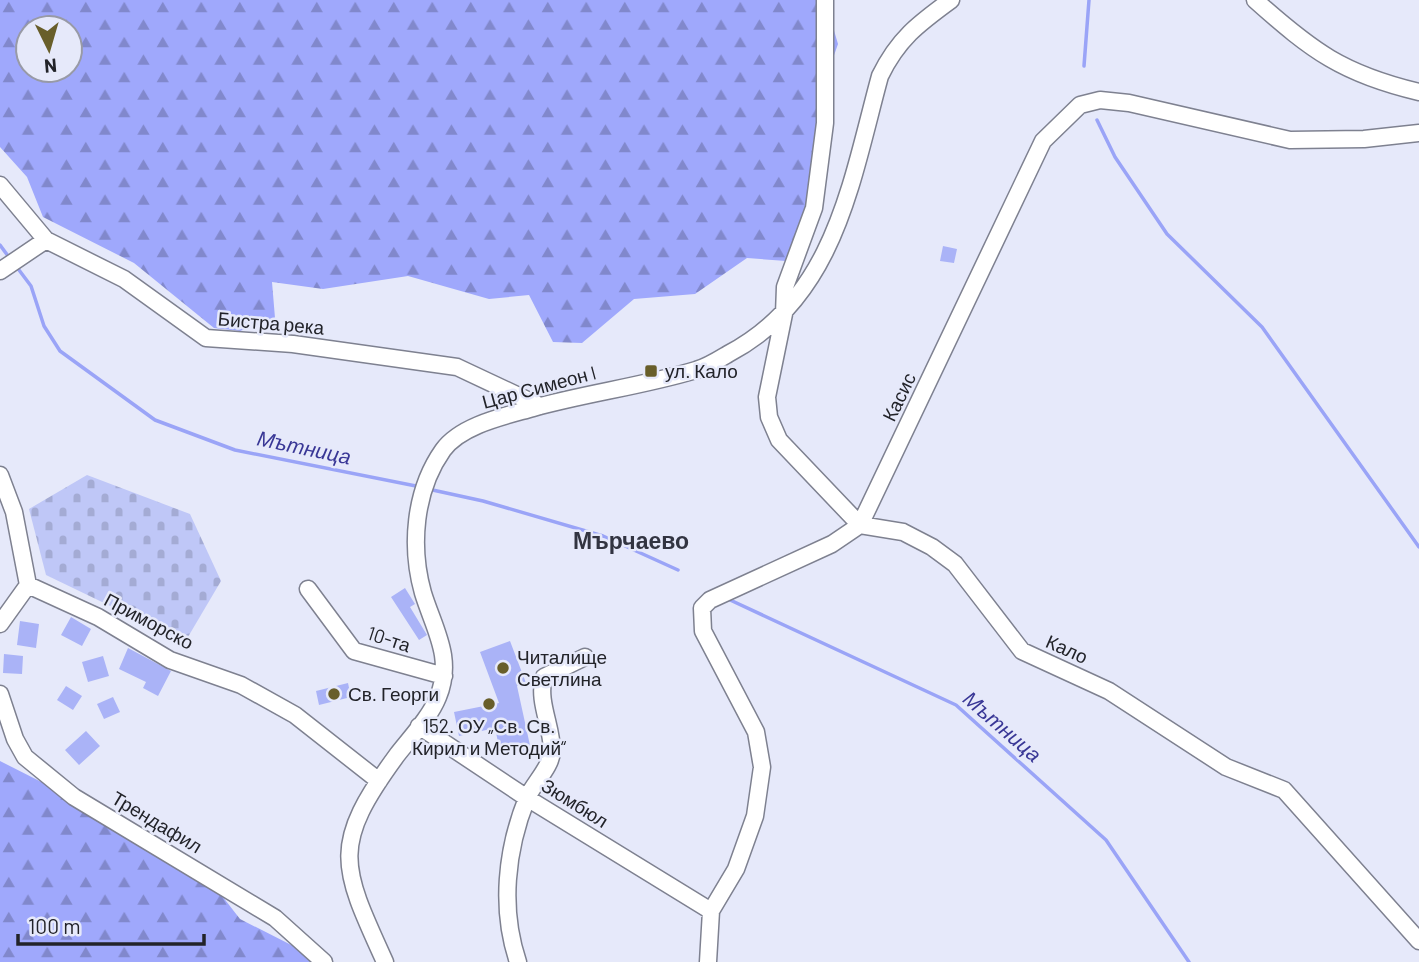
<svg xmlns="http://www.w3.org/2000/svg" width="1419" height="962" viewBox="0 0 1419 962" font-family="Barlow,sans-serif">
  <defs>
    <pattern id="forest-firs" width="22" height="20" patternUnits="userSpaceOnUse" patternTransform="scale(1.75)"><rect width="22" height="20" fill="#9fa8fc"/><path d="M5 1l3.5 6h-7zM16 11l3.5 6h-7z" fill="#8188cc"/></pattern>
    <pattern id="cemetery-stones" width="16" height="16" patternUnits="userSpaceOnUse" patternTransform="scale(1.75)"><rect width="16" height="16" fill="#bfc7f7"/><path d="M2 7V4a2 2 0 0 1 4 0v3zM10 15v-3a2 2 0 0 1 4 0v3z" fill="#a4abd4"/></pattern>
  </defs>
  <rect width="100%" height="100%" fill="#e6e9fa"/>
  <!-- forest -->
  <path fill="url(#forest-firs)" fill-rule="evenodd" d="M0 0H825L838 44 818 101 819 161 800 262 747 258 695 294 634 299 582 343 553 342 529 295 489 299 408 276 323 289 272 282 275 318 240 331 214 328 134 263 43 217 27 177 0 147ZM28 28H70V70H28Z
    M0 761 75 799 112 829 198 865 240 919 303 951 311 962H0Z"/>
  <!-- cemetery -->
  <path fill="url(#cemetery-stones)" d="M87 475 190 514 221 581 185 642 46 575 29 509Z"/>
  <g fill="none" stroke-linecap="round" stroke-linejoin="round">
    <!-- stream -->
    <path stroke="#9aa4f7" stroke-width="3.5" d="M1084 66 1089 0
      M1097 120 1115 157 1167 234 1262 327 1419 547
      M0 245 11 260
      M16 266 31 286 44 326 60 351 155 420 235 450 421 487
      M428 489 483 501 603 536 678 570
      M728 599 956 705 1106 840 1189 962"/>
  </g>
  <!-- building -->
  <path fill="#aab3f7" d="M943 246 957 249 954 263 940 261Z
    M405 588 415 604 410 607 427 635 419 640 391 597Z
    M71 617 91 629 82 646 61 635Z
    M20 621 39 624 36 648 17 645Z
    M510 641 526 683 517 686 531 750 501 756 495 728 459 736 454 712 499 703 480 652Z
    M128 648 171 671 158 696 143 688 146 682 119 669Z
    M4 654 23 656 22 674 3 673Z
    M103 656 109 676 88 682 82 662Z
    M348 683 351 697 319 705 316 691Z
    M66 686 82 696 73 710 57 700Z
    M113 697 120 712 104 719 97 704Z
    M86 731 100 746 79 765 65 750Z"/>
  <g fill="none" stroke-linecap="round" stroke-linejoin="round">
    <!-- minor casing -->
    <g stroke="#7e8190" stroke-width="19">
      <path id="minor" d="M825 0V123L814 208 785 287 784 314 767 397 769 417 779 440 860 525 903 532 932 547 955 564 1022 651 1109 691 1226 767 1284 790 1419 941
        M1255 0C1312 51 1343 74 1419 92
        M0 185 46 240 124 279 206 338 293 344 457 367 540 406
        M0 271 46 240
        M0 475 14 512 28 585 98 617 170 660 241 685 295 715 379 781
        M308 589 354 651 444 676
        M0 624 28 585
        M0 694 15 739 25 757 74 797 275 918 324 962
        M419 726 527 798 711 911
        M385 962C340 864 331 845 397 755 411 737 430 717 438 697 454 658 434 629 423 593 410 547 414 491 443 450 461 425 505 416 533 408 587 393 643 386 696 370 707 367 718 360 728 354 835 298 851 182 880 76 898 39 918 24 951 0
        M518 962C500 909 506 850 527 798 533 784 552 766 552 751 552 726 537 701 544 677L585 657
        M708 962 711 911 736 869 755 816 762 767 756 732 703 631 702 608 710 600 832 544 860 525 1043 141 1080 105 1100 100 1129 103 1290 140 1364 139 1419 133"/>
    </g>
    <!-- minor -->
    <use href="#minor" stroke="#fff" stroke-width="16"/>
  </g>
  <!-- markers -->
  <g fill="#685e2a" stroke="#e6e9fa" stroke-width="2.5">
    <rect x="644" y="364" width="14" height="14" rx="3.5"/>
    <circle cx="503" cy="668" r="7"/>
    <circle cx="334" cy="694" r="7"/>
    <circle cx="489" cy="704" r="7"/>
  </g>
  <g text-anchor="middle" stroke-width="5" stroke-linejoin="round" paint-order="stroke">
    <!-- street labels -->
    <g font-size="19" fill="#222329" stroke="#e6e9fa">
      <text transform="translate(271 323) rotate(5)" y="7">Бистра река</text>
      <text transform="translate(539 387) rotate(-15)" y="7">Цар Симеон I</text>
      <text transform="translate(899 397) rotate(-64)" y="7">Касис</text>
      <text transform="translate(149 621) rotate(28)" y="7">Приморско</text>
      <text transform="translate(389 639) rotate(18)" y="7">10-та</text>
      <text transform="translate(1067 649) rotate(24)" y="7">Кало</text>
      <text transform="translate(575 803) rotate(32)" y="7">Зюмбюл</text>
      <text transform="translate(157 822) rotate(31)" y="7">Трендафил</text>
    </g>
    <!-- poi labels -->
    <g font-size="19" fill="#222329" stroke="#e6e9fa" text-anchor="start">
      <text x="665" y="378">ул. Кало</text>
      <text x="517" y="664">Читалище<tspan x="517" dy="22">Светлина</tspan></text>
      <text x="348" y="701">Св. Георги</text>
      <text x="489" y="733" text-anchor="middle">152. ОУ „Св. Св.<tspan x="489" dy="22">Кирил и Методий“</tspan></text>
    </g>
    <!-- water labels -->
    <g font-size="21" font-style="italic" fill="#393796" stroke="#e6e9fa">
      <text transform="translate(304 448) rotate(12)" y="7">Мътница</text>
      <text transform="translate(1002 727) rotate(41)" y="7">Мътница</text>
    </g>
    <!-- quarter labels -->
    <g font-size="23" font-weight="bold" fill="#323441" stroke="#e6e9fa">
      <text x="631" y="549">Мърчаево</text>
    </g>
  </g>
  <!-- north arrow -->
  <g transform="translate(49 49) rotate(175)"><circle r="33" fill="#e6e9fa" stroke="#989aa6" stroke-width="2"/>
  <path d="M0-5L12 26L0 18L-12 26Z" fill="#685e2a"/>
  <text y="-10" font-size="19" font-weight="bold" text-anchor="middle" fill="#222329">N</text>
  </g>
  <!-- scale -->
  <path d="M18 934v10h186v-10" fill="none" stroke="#222329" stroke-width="3.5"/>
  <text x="28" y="934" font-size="21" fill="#222329" stroke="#e6e9fa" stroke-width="5" paint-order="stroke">100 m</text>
</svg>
